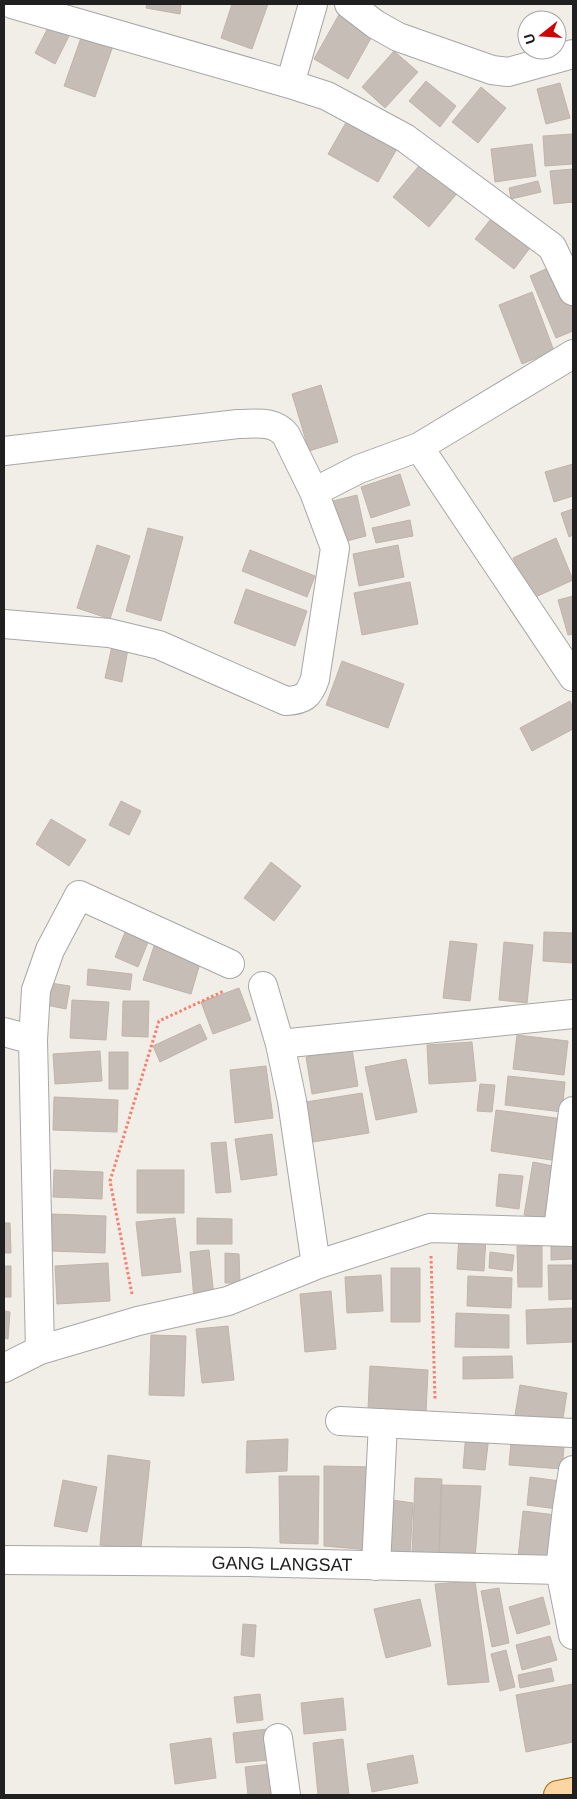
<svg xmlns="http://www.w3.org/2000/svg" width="577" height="1799" viewBox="0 0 577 1799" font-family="Helvetica,sans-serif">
  <rect width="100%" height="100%" fill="#f1ede7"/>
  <!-- building -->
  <path fill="#c5bdb6" stroke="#c2b4a9" d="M147 4H181L180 14 146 8Z
    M232 4H268L252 49 221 38Z
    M341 11 375 31 348 79 314 59Z
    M53 18 73 28 55 64 35 53Z
    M83 32 114 43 95 97 64 86Z
    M394 51 418 72 385 108 362 87Z
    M426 81 456 106 440 127 409 101Z
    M560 83 570 118 546 124 537 89Z
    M481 87 506 108 478 143 452 122Z
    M348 119 398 147 378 182 328 154Z
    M573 134V164L545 166 543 136Z
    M532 144 536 176 495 182 491 149Z
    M423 161 459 191 429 227 393 197Z
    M573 169V202L554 204 550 171Z
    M538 181 541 192 511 199 509 188Z
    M494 215 533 244 514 269 475 239Z
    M557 264 573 304V331L556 338 530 276Z
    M532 292 554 351 522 364 499 305Z
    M321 385 338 442 309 451 292 394Z
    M573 464V496L554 502 545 472Z
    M400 474 410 505 371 518 361 487Z
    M357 495 366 536 343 542 333 501Z
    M573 509V535L569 537 561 513Z
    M410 520 413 536 376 543 372 528Z
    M148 528 183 537 161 621 126 611Z
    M556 538 573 580 531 599 513 558Z
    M97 545 130 556 110 619 77 608Z
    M398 545 404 577 359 586 353 554Z
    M250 550 315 576 307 597 242 571Z
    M410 582 418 624 362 635 354 593Z
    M246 589 307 611 295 646 234 623Z
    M573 596V634L568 635 558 600Z
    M112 646 128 649 122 682 105 678Z
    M342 661 404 684 388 728 326 705Z
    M570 701 573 708V729L532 751 520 728Z
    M121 801 141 811 129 835 109 825Z
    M51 819 86 840 69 866 36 844Z
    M271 862 301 886 274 921 244 898Z
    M130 920 153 930 138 967 115 957Z
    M544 932 573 933V963L543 961Z
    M450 941 477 944 470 1001 443 998Z
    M504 942 533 945 527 1003 499 1000Z
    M154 946 201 960 191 994 143 980Z
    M88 969 132 974 130 990 87 985Z
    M50 983 70 986 66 1009 46 1005Z
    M239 988 251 1020 213 1034 201 1002Z
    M72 1000 109 1002 106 1040 70 1038Z
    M123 1001H149L148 1037 122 1036Z
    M200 1024 207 1039 160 1062 153 1046Z
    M517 1035 568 1041 564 1075 513 1069Z
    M472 1042 476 1081 429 1084 427 1045Z
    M352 1049 358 1086 312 1094 306 1057Z
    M100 1051 102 1081 55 1084 53 1054Z
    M109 1052H128V1089H109Z
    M406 1059 417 1112 376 1120 365 1067Z
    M266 1066 273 1118 235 1123 230 1070Z
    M508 1076 565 1082 562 1112 505 1105Z
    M480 1084 495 1085 492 1112 477 1111Z
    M362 1093 369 1133 313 1142 306 1102Z
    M54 1097 118 1100 117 1132 53 1130Z
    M496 1110 563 1119 558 1161 491 1151Z
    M272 1134 277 1175 241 1180 235 1139Z
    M226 1142 231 1192 216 1193 211 1143Z
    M533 1162 553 1166 544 1218 524 1215Z
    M54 1170 103 1172 102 1199 53 1197Z
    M137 1170H184V1213H137Z
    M499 1174 523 1176 519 1209 496 1206Z
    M52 1214 106 1216 105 1253 51 1251Z
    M175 1218 181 1272 142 1276 136 1222Z
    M197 1218 232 1219V1244H197Z
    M4 1223H10L11 1253H4Z
    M459 1236 486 1238 484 1271 457 1269Z
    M551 1241H573V1259L551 1260Z
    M517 1246H542V1287H518Z
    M209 1250 214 1297 194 1299 190 1252Z
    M490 1252 514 1255 512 1271 489 1268Z
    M225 1253 239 1254 240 1283H225Z
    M108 1263 110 1301 57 1304 55 1266Z
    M548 1265H573V1299L549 1300Z
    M4 1266H11V1297H4Z
    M391 1268H420V1322H391Z
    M381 1275 383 1311 347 1313 345 1277Z
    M468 1276 512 1278 511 1308 467 1306Z
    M331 1291 336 1349 305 1352 300 1294Z
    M573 1308V1342L527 1344 526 1310Z
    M4 1311 10 1312 8 1339 4 1338Z
    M456 1313 509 1315V1348L455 1347Z
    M228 1326 234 1380 202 1383 196 1329Z
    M151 1335 186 1336 184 1396 149 1395Z
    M512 1356 513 1378 463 1379V1357Z
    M370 1366 428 1370 426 1413 368 1409Z
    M520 1385 567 1393 562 1424 515 1415Z
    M512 1431 565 1436 562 1469 509 1465Z
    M466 1433 489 1436 485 1470 463 1468Z
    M288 1439 287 1471 246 1473 247 1441Z
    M108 1455 150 1461 141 1548 100 1545Z
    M324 1466 373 1467 370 1550 324 1546Z
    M279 1476H319L318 1544 280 1543Z
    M530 1477 560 1481 557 1509 527 1505Z
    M415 1478 442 1479 439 1558 412 1555Z
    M63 1480 97 1487 87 1532 54 1526Z
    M441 1485 481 1486 475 1558H439Z
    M385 1499 413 1503 410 1555 380 1552Z
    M523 1511 556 1515 553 1558H518Z
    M475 1581 489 1682 448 1685 435 1584Z
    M499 1588 509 1643 492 1647 481 1591Z
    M543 1597 550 1624 517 1634 509 1607Z
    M420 1599 431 1646 386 1658 374 1609Z
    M243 1624 256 1625 254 1657 241 1655Z
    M550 1636 557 1660 522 1670 516 1645Z
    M506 1650 515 1687 500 1691 491 1654Z
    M551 1668 554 1681 520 1688 518 1675Z
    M573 1684V1742L526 1752 516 1695Z
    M260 1694 263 1720 237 1723 234 1697Z
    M343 1698 346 1730 304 1734 301 1703Z
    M276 1728 279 1759 236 1763 233 1733Z
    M211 1738 216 1778 175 1784 170 1744Z
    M343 1739 349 1795H318L313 1743Z
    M413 1755 418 1783 372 1792 367 1764Z
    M280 1763 283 1795H248L245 1767Z"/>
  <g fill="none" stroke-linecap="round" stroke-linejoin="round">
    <!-- minor casing -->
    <g stroke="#a7a7a7" stroke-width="30">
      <path id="minor" d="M12 4 290 84 327 96 405 138 552 247 573 291
        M349 4 375 24 398 37 492 70 508 72 573 54
        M290 84 313 4
        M419 447 573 677
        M4 451 238 424C256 424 274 420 286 435L314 492
        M4 624 109 633 159 645 286 701C304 700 309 696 315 679L335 548 314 492 359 469 419 447 573 354
        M263 986 280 1044 292 1101 316 1265
        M4 1032 33 1040
        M280 1044 573 1014
        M558 1230 573 1111
        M40 1350 33 1040 36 990 50 950 79 895 230 964
        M4 1368 40 1350 138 1321 228 1301 316 1265 430 1228 573 1232
        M340 1421 573 1433
        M573 1470 567 1508 560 1570 573 1635
        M4 1560 248 1562 560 1570
        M376 1566 383 1423
        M278 1738 286 1795"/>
    </g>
    <!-- major casing -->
    <g stroke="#9b6902" stroke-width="30">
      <path id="major" d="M558 1795 573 1792"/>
    </g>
    <!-- path -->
    <path stroke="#f87f70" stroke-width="3" stroke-dasharray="2.5 2.5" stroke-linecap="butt" d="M431 1256 435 1399
      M132 1294 110 1181 159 1021 224 991"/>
    <!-- minor -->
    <use href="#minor" stroke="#fff" stroke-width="28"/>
    <!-- major -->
    <use href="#major" stroke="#fbd5a2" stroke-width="28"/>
  </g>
  <g text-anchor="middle" stroke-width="4" stroke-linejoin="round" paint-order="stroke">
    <!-- street labels -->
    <g font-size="18" fill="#202020" stroke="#fff">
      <text transform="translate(282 1564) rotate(1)" y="6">GANG LANGSAT</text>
    </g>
  </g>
  <!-- border -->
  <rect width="577" height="1799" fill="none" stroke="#202020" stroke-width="10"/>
  <!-- north arrow -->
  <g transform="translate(542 35) rotate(253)"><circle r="24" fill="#ffffff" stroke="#a6a6a6"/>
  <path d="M0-4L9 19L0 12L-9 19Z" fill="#ce0302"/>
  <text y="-8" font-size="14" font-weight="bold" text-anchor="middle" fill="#202020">U</text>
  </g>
</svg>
